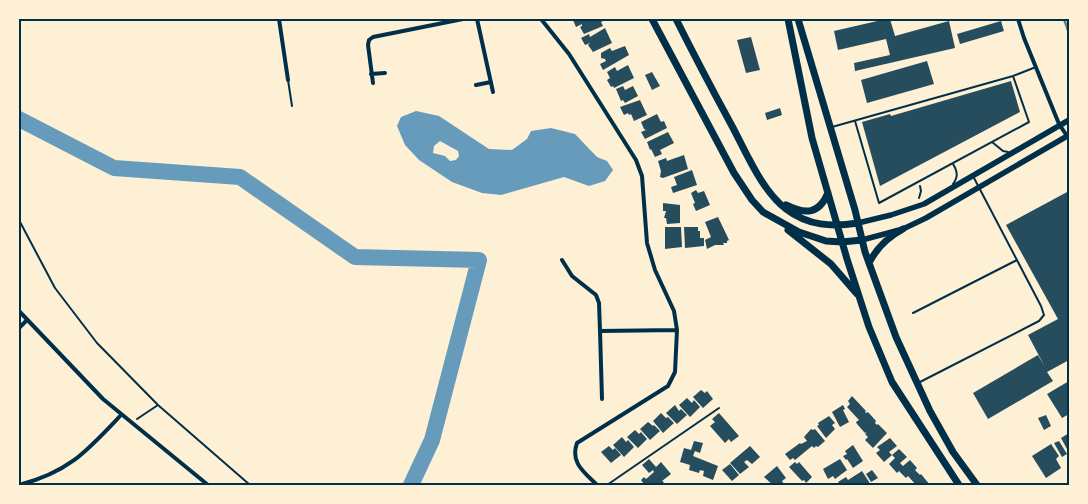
<svg xmlns="http://www.w3.org/2000/svg" width="1088" height="504" viewBox="0 0 1088 504" font-family="'Varela Round',sans-serif">
  <rect width="100%" height="100%" fill="#fdf0d5"/>
  <!-- water -->
  <path fill="#669bbc" fill-rule="evenodd" d="M416 111 439 116 489 149 512 150 527 139 531 131 551 128 575 134 597 157 607 161 613 170 605 181 589 186 564 177 501 195 482 193 452 182 419 160 405 145 397 126 401 117ZM440 141 458 151 459 156 456 160 450 161 445 156 433 153 434 146Z"/>
  <g fill="none" stroke-linecap="round" stroke-linejoin="round">
    <!-- river -->
    <path stroke="#669bbc" stroke-width="16" d="M19 119 114 168 240 177 355 257 479 260 432 440 411 485"/>
  </g>
  <!-- building -->
  <path fill="#264d5e" d="M576 19H607L601 22 603 26 584 34 580 27 582 26V24L576 27 573 20Z
    M886 19H890L895 36 949 21 955 48 855 71 854 63 890 55 886 39 838 50 834 31Z
    M1001 21 1004 31 960 44 957 34Z
    M605 28 612 43 593 52 588 45 590 43 585 45 581 38 589 34 590 37Z
    M751 37 760 70 746 73 737 40Z
    M625 46 629 55 603 70 600 64 606 61 605 59 601 58V53L610 48 612 51Z
    M927 61 934 84 867 103 861 80Z
    M628 65 634 78 614 88 613 86 611 87 607 80 610 78 607 72 615 67 617 71Z
    M652 72 660 86 652 90 645 75Z
    M1011 81 1020 112 880 186 862 122 890 114 891 116Z
    M623 86 625 90 633 86 638 96 625 103 623 100 621 101 616 89Z
    M640 100 647 115 634 121 631 114 629 115 628 113 624 115 620 107Z
    M780 108 782 115 767 120 765 113Z
    M657 114 661 122 664 121 667 128 645 139 641 132 646 130 644 129 641 122Z
    M668 132 674 143 660 150 662 154 655 157 651 149 650 150 647 142Z
    M684 155 688 169 663 178 660 177 661 171 658 161 666 158 667 161Z
    M692 170 697 185 673 193 671 187 677 185 674 177Z
    M696 190 698 193 704 191 710 205 696 211 693 204 695 203 691 193Z
    M1069 191V360L1047 372 1053 381 988 419 973 393 1038 355 1045 367 1028 335 1058 319 1006 225Z
    M663 203 680 205V223L667 224 666 218H664L666 211H663Z
    M718 217 729 240 727 241V243H723L724 245H715L707 249 705 240 711 237 705 222Z
    M665 227H681L682 247 665 249Z
    M684 227H698V231H700V238H704V246L685 248Z
    M1069 381V414L1062 418 1047 394Z
    M701 390 705 393 707 391 713 399 703 408 693 397Z
    M852 396 866 411 865 412 866 413 868 412 876 421 875 423 877 425 878 424 887 433 873 448 865 440 868 437 865 434 867 432 865 433 857 424 856 422 859 420 847 407 850 404 848 401Z
    M687 398 692 403 694 400 700 407 690 417 679 405Z
    M675 405 679 411 681 409 687 415 677 424 666 413Z
    M843 405 845 409 843 410 849 422 840 427 832 412Z
    M661 413 666 418 668 417 674 423 663 433 653 421Z
    M719 413 739 436 731 442 729 439 725 443 710 426 715 422 712 419Z
    M1046 415 1051 426 1044 430 1038 418Z
    M829 416 835 423 832 425 835 429 826 438 817 426 819 425 818 423Z
    M648 422 653 426 654 425 660 431 650 440 640 429Z
    M811 429 813 430 815 429 825 441 818 447 816 446 814 448 812 446 795 460 793 458 790 460 785 454 800 443 801 444 807 441 804 437Z
    M635 430 639 434 641 432 647 439 638 448 627 437Z
    M1069 433V453L1061 438Z
    M622 437 626 442 628 440 634 447 624 457 613 445Z
    M890 438 897 446 889 452 892 455 884 462 876 453 880 450 877 447Z
    M694 441 703 443 700 453 695 451 693 456 718 466 713 480 703 476 704 471 700 470 699 473 689 470 690 465 680 462 684 448 691 450Z
    M1059 441 1067 454 1062 457 1054 443Z
    M1051 444 1059 456 1056 459 1061 468 1046 478 1032 456Z
    M853 445 863 461 853 468 847 459 846 460 843 456 847 454 845 451Z
    M609 446 613 450 615 448 621 455 611 463 601 452Z
    M750 446 760 457 752 464 747 460 744 462 749 467 740 474 730 463Z
    M899 449 907 457 900 463 903 466 910 460 917 468 915 470 920 475 921 474 930 485H916L908 476 906 478 899 471 897 473 889 464 895 458 892 455Z
    M649 459 656 467 661 462 671 474 662 481 664 482 661 485H652L650 483 648 485H643L644 484 641 480 644 477 646 479 654 472 653 470 649 473 642 465Z
    M840 459 847 470 835 479 833 476 828 479 823 469Z
    M795 462 797 464 799 462 812 477 806 483 804 480 802 481 789 467Z
    M730 464 739 475 732 481 722 470Z
    M777 466 786 478 782 481 784 484 783 485H773L764 477Z
    M872 470 878 478 871 482 866 474Z
    M862 471 871 485H840L838 482 846 477 848 480Z"/>
  <g fill="none" stroke-linecap="round" stroke-linejoin="round">
    <!-- path -->
    <path stroke="#003049" stroke-width="2" d="M919 198 921 191 920 186
      M19 220 55 288 97 343 158 405 250 485
      M137 419 158 405"/>
    <!-- service -->
    <path stroke="#003049" stroke-width="2" d="M288 80 292 106
      M855 121 879 203 1029 122 1013 76
      M832 127 1013 76 1036 67
      M992 142 1003 151 1008 152
      M953 184C958 177 958 172 953 164
      M913 313 1017 260
      M920 382 1039 321 1044 315 1041 306 974 178
      M607 485 719 408"/>
    <!-- minor -->
    <path stroke="#003049" stroke-width="4" d="M279 19 288 80
      M477 19 493 92
      M541 19 569 54 636 160 642 176 647 243 655 270 674 311 677 330 675 372 668 386 577 443C570 463 584 472 597 485
      M1018 19 1024 38 1059 124 1067 136
      M371 74 385 73
      M373 83 368 45 369 40 373 37 463 19
      M476 85 491 82
      M562 260 572 276 596 295 599 303 600 331 602 399
      M19 311 103 399 208 485
      M19 328 27 320
      M600 331 677 330
      M19 485C69 472 87 451 121 415"/>
    <!-- secondary -->
    <path stroke="#003049" stroke-width="5.5" d="M858 223 891 215 924 204 1069 120
      M862 240 903 229 926 218 1069 135"/>
    <!-- trunk -->
    <path stroke="#003049" stroke-width="7" d="M652 19 734 173 752 200 763 212 799 232 826 241 842 242 862 240
      M676 19C694 55 713 91 732 126 746 152 762 191 786 209 808 226 832 227 858 223
      M788 19 812 138 847 259 869 327 892 382 959 485
      M798 19 855 210 865 252 896 337 930 411 953 452 977 485
      M786 205C806 215 819 214 828 193
      M788 230 831 264 857 294
      M869 263C877 247 888 237 903 229"/>
    <!-- rail -->
    <path stroke="#657d81" stroke-width="2.5" d="M1064 19 1069 33"/>
  </g>
  <!-- border -->
  <rect width="1088" height="504" fill="none" stroke="#fdf0d5" stroke-width="40"/>
  <rect x="20" y="20" width="1048" height="464" fill="none" stroke="#003049" stroke-width="2"/>
</svg>
